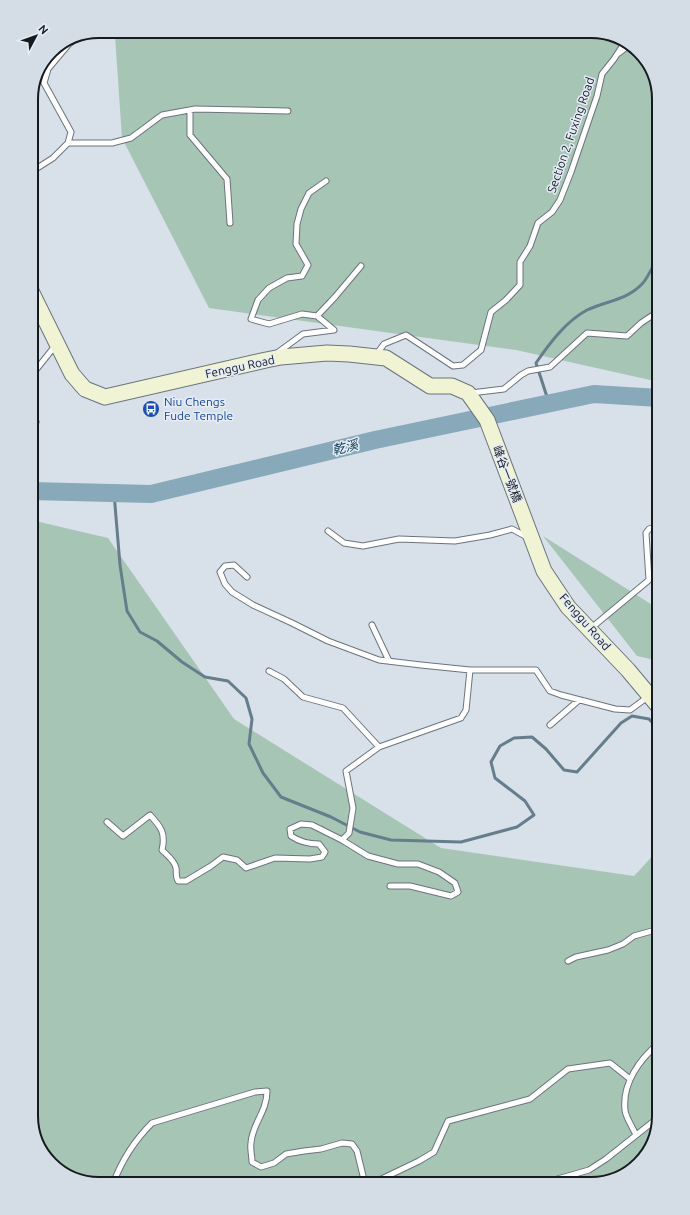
<svg xmlns="http://www.w3.org/2000/svg" width="690" height="1215" viewBox="0 0 690 1215" font-family="Ubuntu,'Noto Sans TC',sans-serif">
  <rect width="100%" height="100%" fill="#d8e0ea"/>
  <!-- green -->
  <path fill="#a7c5b5" d="M595 31 632 45 654 73 659 99V382L516 350 209 308 122 138 115 36Z
    M31 520 108 538 234 719 441 848 634 876 659 849V1120L647 1154 617 1179 591 1184H95L61 1172 36 1142 31 1116Z
    M543 536 654 606 659 603V661L637 656Z"/>
  <g fill="none" stroke-linecap="round" stroke-linejoin="round">
    <!-- stream -->
    <path stroke="#667e8b" stroke-width="3" d="M549 403 536 363C549 344 566 321 587 310 606 301 627 300 642 284 647 279 650 271 654 265
      M114 493 120 565 127 611 140 632 157 641 182 662 205 677 228 681 246 698 252 719 249 744 263 773 281 797 331 817 360 832 391 840 461 842 517 827 534 815 525 801 495 778 491 762 500 746 514 738 532 737 546 749 564 770 577 772 621 723 632 716 649 719 659 730
      M584 1184 624 1170 649 1150"/>
    <!-- river -->
    <path stroke="#88a9ba" stroke-width="18" d="M31 491 151 494 375 440 594 394 659 398"/>
    <!-- lane casing -->
    <g stroke="#6c737c" stroke-width="7">
      <path id="lane" d="M619 53 630 44
        M190 110V135L227 179 230 223
        M68 143H112L131 138 162 115 195 109 288 111
        M31 172 53 158 68 143 71 132 44 83 48 69 69 44 79 36
        M317 316 335 297 361 266
        M277 353 303 334 334 330 317 316 302 314 269 324 251 319 258 300 269 288 287 278 302 276 308 265 296 244 297 224 301 209 309 193 326 181
        M376 355 384 344 406 335 453 366 463 365 481 350 491 312 506 300 520 285V262L530 246 538 223 552 212 560 200 571 172 597 96 602 74 614 59 625 42
        M31 376 55 346
        M471 393 504 389 521 375 528 371 550 367 587 333 627 336 641 323 659 311
        M31 419 36 422
        M328 531 344 543 363 546 399 539 455 541 490 535 512 529 527 537
        M247 577 234 565 225 566 220 572 225 584 232 592 253 605 292 623 328 641 379 660 421 665 470 670H536L550 691 561 695 615 709 630 710 649 696
        M372 625 389 661
        M590 629 649 580 646 533 649 529 659 526
        M269 671 284 679 303 697 343 708 379 747
        M550 725 579 700
        M107 822 123 836 150 815C161 827 166 833 162 850 167 855 175 861 176 868 177 873 175 875 178 881H186L211 866 223 857 237 860 246 868 275 858 310 859 322 857 325 852 319 844C308 844 300 842 291 836L290 829 301 824 312 825 342 840 349 833 353 808 346 771 379 747 461 718 466 710 470 670
        M342 840 368 856 398 864H418L439 872 455 883 458 892 451 896 410 886H390
        M568 961 576 957 608 950 623 944 634 936 659 929
        M636 1135C633 1128 625 1116 625 1110 622 1083 640 1059 659 1043
        M113 1184C121 1162 135 1140 152 1123L255 1092 267 1091C267 1112 252 1124 251 1143 250 1149 252 1156 252 1162L261 1167 274 1163 286 1154 304 1151 321 1149 342 1143 352 1144 357 1151 365 1184
        M371 1184 419 1161 434 1152 448 1121 530 1099 568 1069 610 1063 630 1079
        M540 1184 589 1170 606 1159 659 1117"/>
    </g>
    <!-- secondary casing -->
    <g stroke="#6c737c" stroke-width="17">
      <path id="secondary" d="M31 291 72 374 85 389 105 397 266 360 281 357 327 353 349 354 386 358 430 386H452L468 393 487 420 544 571 568 607 628 670 659 707"/>
    </g>
    <!-- lane -->
    <use href="#lane" stroke="#fff" stroke-width="5"/>
    <!-- secondary -->
    <use href="#secondary" stroke="#f0f4d5" stroke-width="15"/>
  </g>
  <!-- icons -->
  <defs>
    <g id="bus-disc" transform="scale(0.9)"><circle r="9.5" fill="#1a4fb4" stroke="#e5edf8"/><path d="M-5-6H5V4H4V6H2V4H-2V6H-4V4H-5ZM-3.5-4V0h7V-4ZM-3.5 1.2v1.5H-2V1.2ZM2 1.2v1.5H3.5V1.2Z" fill="#fff"/></g>
  </defs>
  <g fill-rule="evenodd">
    <use href="#bus-disc" x="151" y="409"/>
  </g>
  <g text-anchor="middle" stroke-width="3" stroke-linejoin="round" paint-order="stroke">
    <!-- street labels -->
    <g font-size="12" fill="#16191d" stroke="#e5edf8">
      <text transform="translate(571 135) rotate(-71)" y="4">Section 2, Fuxing Road</text>
      <text transform="translate(240 367) rotate(-12)" y="4">Fenggu Road</text>
      <text transform="translate(507 474) rotate(69)" y="4">峰谷一號橋</text>
      <text transform="translate(585 622) rotate(49)" y="4">Fenggu Road</text>
    </g>
    <!-- transit labels -->
    <g font-size="12" fill="#164399" stroke="#e5edf8" text-anchor="start">
      <text x="164" y="406">Niu Chengs<tspan x="164" dy="14">Fude Temple</tspan></text>
    </g>
    <!-- water labels -->
    <g font-size="13" font-style="italic" fill="#0a394d" stroke="#e5edf8">
      <text transform="translate(345 447) rotate(-14)" y="5">乾溪</text>
    </g>
  </g>
  <!-- crop -->
  <path d="M0 0H690V1215H0ZM99 38H591A61 61 0 0 1 652 99V1116A61 61 0 0 1 591 1177H99A61 61 0 0 1 38 1116V99A61 61 0 0 1 99 38Z" fill="#d4dce6" fill-rule="evenodd"/>
  <path fill="none" stroke="#16191d" stroke-width="2" d="M99 38H591A61 61 0 0 1 652 99V1116A61 61 0 0 1 591 1177H99A61 61 0 0 1 38 1116V99A61 61 0 0 1 99 38Z"/>
  <!-- north arrow -->
  <g transform="translate(36 36) rotate(49)" stroke="#e5edf8" stroke-width="3" paint-order="stroke">
  <path d="M0-3L7 15L0 10L-7 15Z" fill="#16191d"/>
  <text y="-6" font-size="11" font-weight="bold" text-anchor="middle" fill="#16191d">N</text>
  </g>
</svg>
